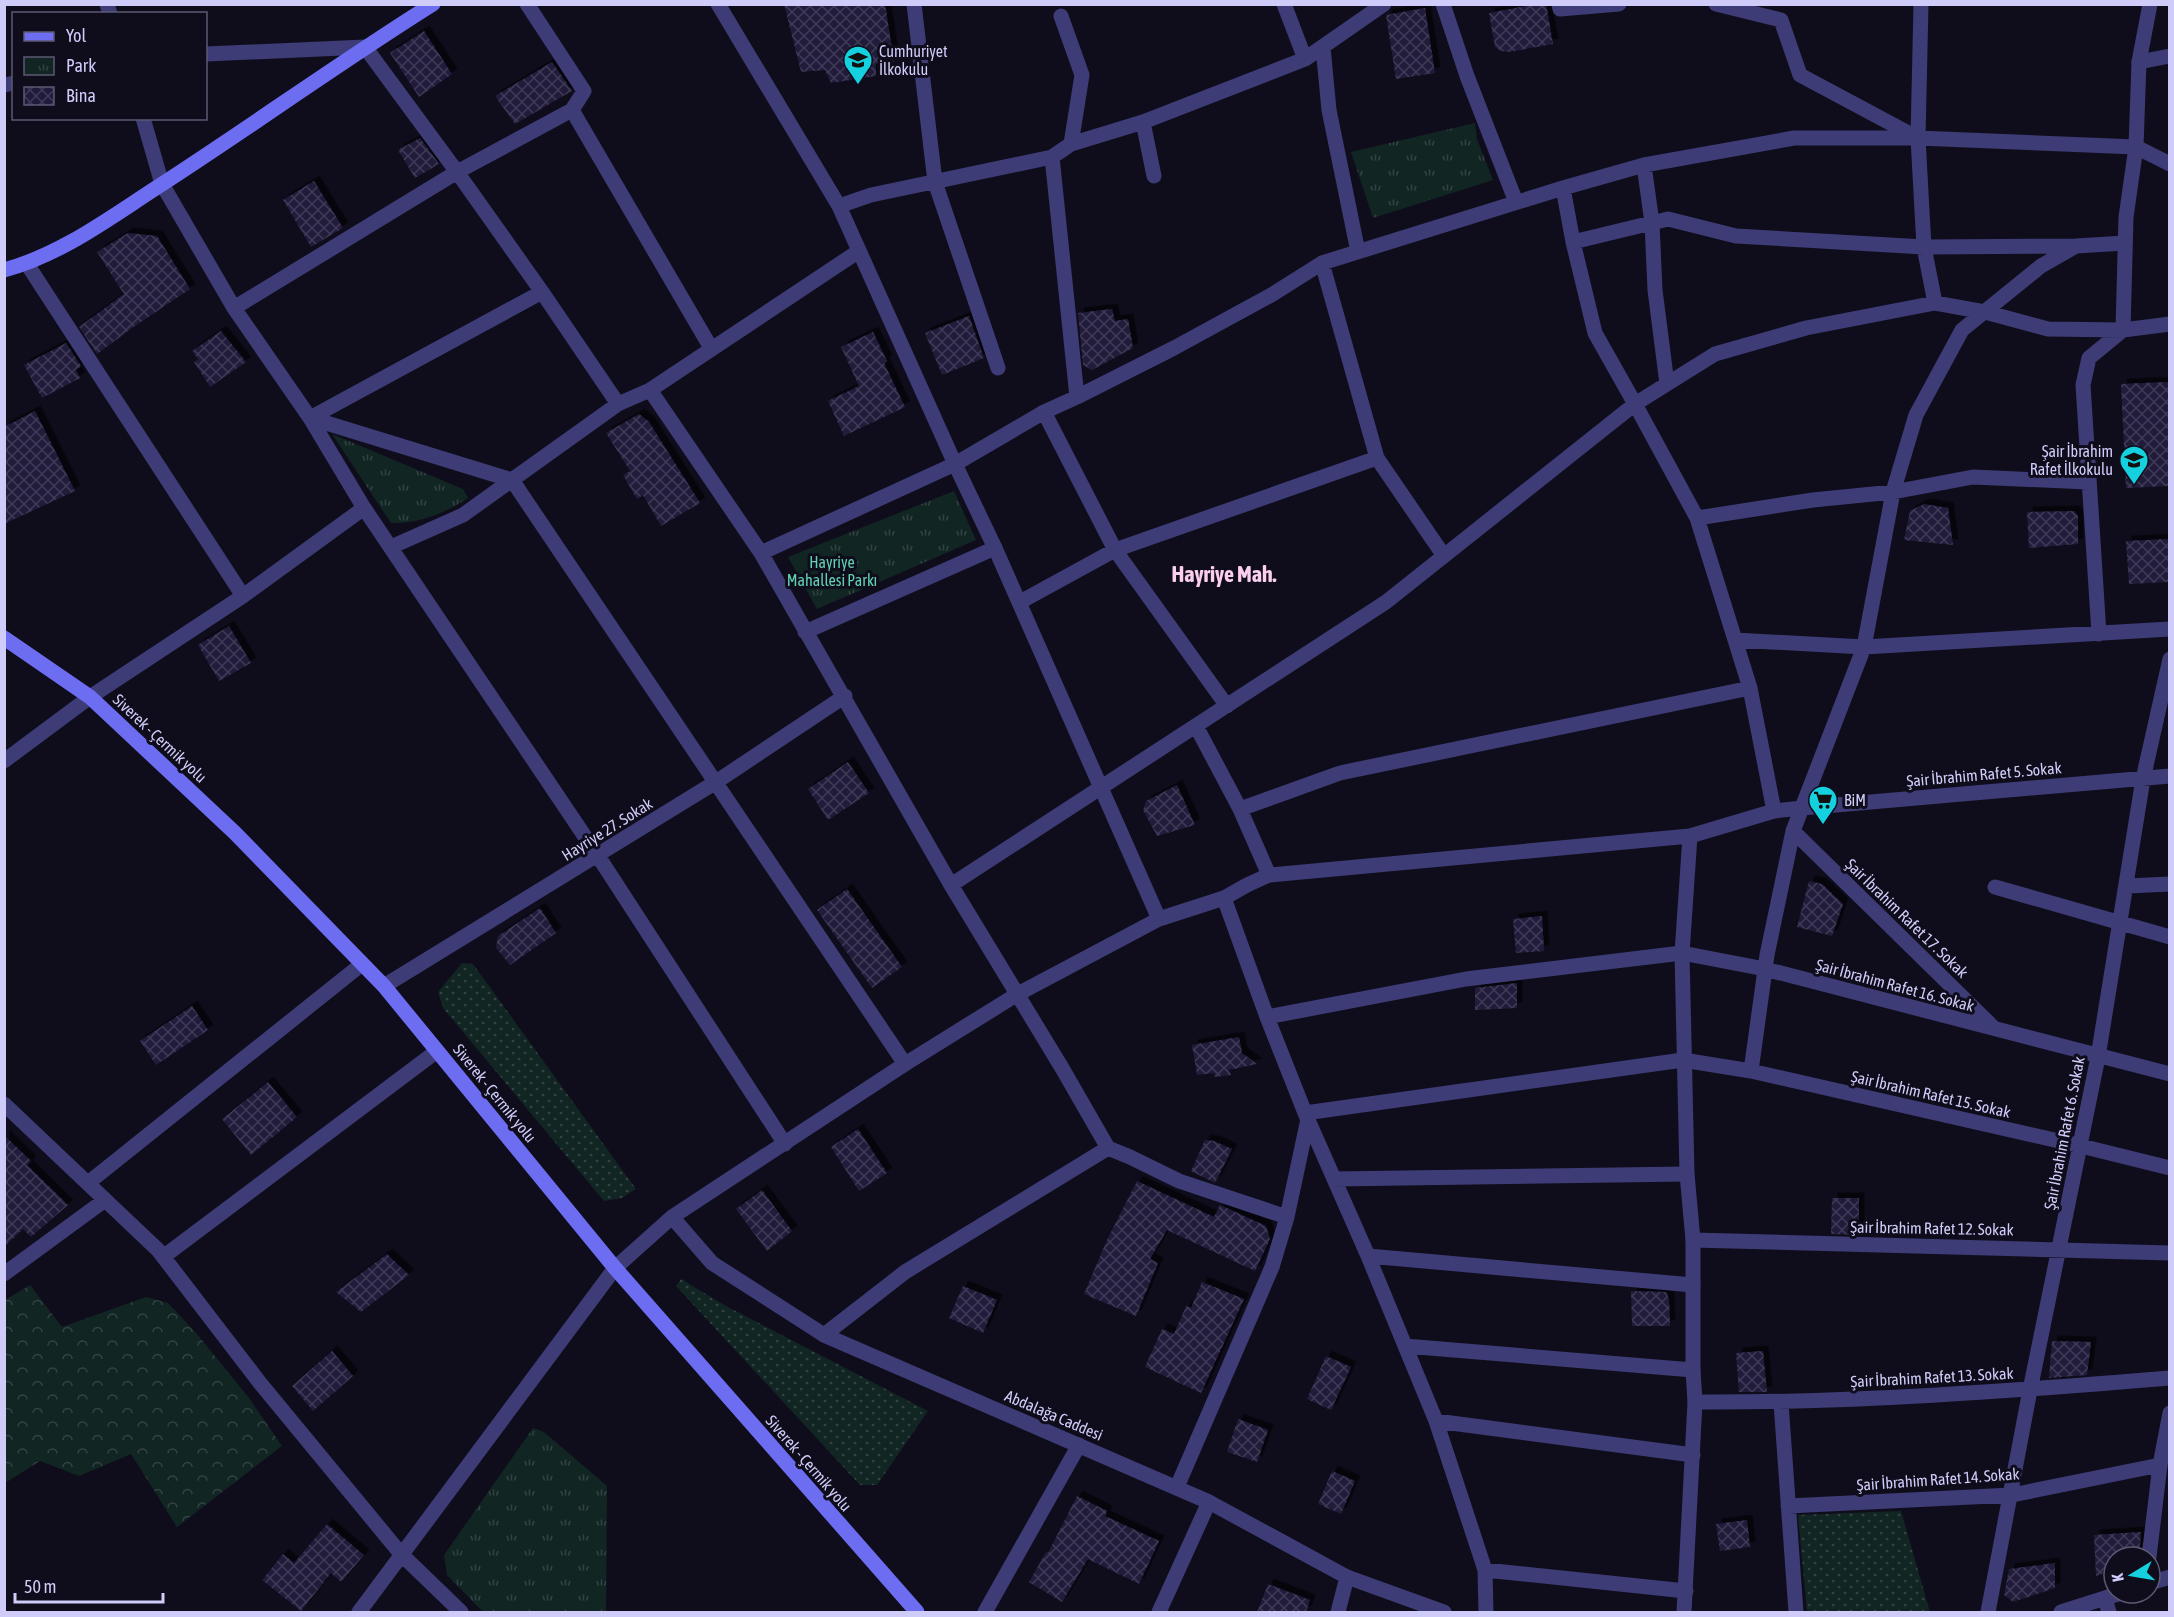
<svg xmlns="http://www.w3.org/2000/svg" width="2174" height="1617" viewBox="0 0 2174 1617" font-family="'Asap Condensed',sans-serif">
  <defs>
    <pattern id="grass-dots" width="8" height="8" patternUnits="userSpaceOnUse" patternTransform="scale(1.5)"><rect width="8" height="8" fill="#112523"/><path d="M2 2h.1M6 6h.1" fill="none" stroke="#334344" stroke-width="1.8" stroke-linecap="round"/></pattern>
    <pattern id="forest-crowns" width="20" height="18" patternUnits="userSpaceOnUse" patternTransform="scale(1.5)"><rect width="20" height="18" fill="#112523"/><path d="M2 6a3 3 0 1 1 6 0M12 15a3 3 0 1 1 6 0" fill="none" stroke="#334344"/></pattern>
    <pattern id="park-tufts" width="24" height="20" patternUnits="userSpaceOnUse" patternTransform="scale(1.5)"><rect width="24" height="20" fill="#112523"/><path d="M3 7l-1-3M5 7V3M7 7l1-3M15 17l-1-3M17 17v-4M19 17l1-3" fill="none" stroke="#334344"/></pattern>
    <pattern id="building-cross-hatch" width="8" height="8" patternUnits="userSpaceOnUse" patternTransform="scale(1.5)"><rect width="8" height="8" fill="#201b3b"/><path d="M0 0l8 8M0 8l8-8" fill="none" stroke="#3f3b58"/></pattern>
    <filter id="shadow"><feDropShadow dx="5.5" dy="-5.5" stdDeviation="0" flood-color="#0009"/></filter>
  </defs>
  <rect width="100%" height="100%" fill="#0f0d1b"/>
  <!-- grass -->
  <path fill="url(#grass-dots)" d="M462 963 473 964 636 1189 622 1198 604 1201 443 1008 438 992Z
    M681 1279 726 1306 928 1411 877 1485H860L676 1286Z
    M1901 1511 1930 1612H1807L1798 1515Z"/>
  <!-- forest -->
  <path fill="url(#forest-crowns)" d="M30 1285 62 1327 146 1297 168 1303 197 1334 249 1398 282 1446 177 1527 131 1454 79 1476 40 1461 5 1483V1300Z"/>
  <!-- park -->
  <path fill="url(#park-tufts)" d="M1475 123 1477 139 1493 180 1373 218 1351 152Z
    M332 434 463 489 468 498C446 513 417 524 391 523Z
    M954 491 976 540 817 609 788 557Z
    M533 1428 544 1432 607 1486 606 1612H483L447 1575 444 1555Z"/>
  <!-- building -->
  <path fill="url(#building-cross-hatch)" filter="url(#shadow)" d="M784 4H885L894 62 876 64V76L831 83 825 70 801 72Z
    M1536 4H1546L1553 44 1509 52 1501 51 1495 47 1489 13Z
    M1425 8 1435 73 1396 79 1386 15Z
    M424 31 452 74 419 97 390 53Z
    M552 62 572 91 515 124 495 96Z
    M420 138 439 164 415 178 398 150Z
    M314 181 343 228 311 247 283 200Z
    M128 233 157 236 190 289 132 328 97 354 79 327 124 294 97 252Z
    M1112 309 1115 321 1128 319 1133 348 1092 370 1083 365 1078 313Z
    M969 316 984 358 942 375 925 333Z
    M221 331 246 362 210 387 194 362 198 359 192 351Z
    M873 332 887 361 884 363 905 407 844 436 828 401 859 386 841 347Z
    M66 343 81 366 76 370 80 378 42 398 24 365Z
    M2169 382V486L2126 488 2121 384Z
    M35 411 75 491 4 524V427Z
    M639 414 649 422 700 503 661 526 643 495 637 499 623 475 630 471 606 433Z
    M1924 504 1948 508 1953 545 1904 540 1910 511Z
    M2074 511 2078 516V544L2029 548 2027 512Z
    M2169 539V582L2129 584 2126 541Z
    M229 626 251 663 219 681 198 645Z
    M848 762 869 793 828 820 808 789Z
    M1177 785 1195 825 1157 836 1143 810 1146 801Z
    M1809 881 1822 884 1843 904 1832 936 1797 927Z
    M847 889 902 967 872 988 817 910Z
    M540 908 556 933 510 965 496 948 498 936Z
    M1542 916 1544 951 1516 953 1513 919Z
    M1517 983V1008L1475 1010V988Z
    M192 1006 208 1030 156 1065 140 1041Z
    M1239 1037 1242 1053 1257 1064 1229 1070 1231 1075 1215 1077 1214 1073 1197 1075 1192 1045Z
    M268 1082 297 1117 251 1155 222 1119Z
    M858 1129 887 1173 859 1191 831 1147Z
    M4 1135 31 1161 27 1165 68 1205 31 1237 23 1229 4 1247Z
    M1205 1140 1214 1141 1232 1149 1215 1183 1191 1171Z
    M1137 1181 1214 1217 1220 1205 1266 1226 1270 1239 1255 1271 1167 1230 1150 1259 1158 1263 1136 1316 1084 1294 1107 1240Z
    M762 1190 792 1231 767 1251 736 1209Z
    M1832 1198H1859V1235L1831 1234Z
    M387 1254 409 1275 361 1312 336 1292Z
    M1202 1282 1244 1299 1201 1393 1145 1367 1162 1329 1174 1334 1186 1306 1191 1308Z
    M963 1286 997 1300 983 1333 949 1318Z
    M1631 1291 1666 1292 1669 1299 1670 1326H1632Z
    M2052 1341 2091 1342 2087 1375 2049 1378Z
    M332 1351 353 1376 313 1411 292 1386Z
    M1763 1351 1767 1392H1739L1736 1353Z
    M1326 1356 1351 1367 1331 1410 1307 1399Z
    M1238 1419 1268 1430 1257 1462 1227 1452Z
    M1332 1471 1355 1481 1341 1514 1318 1504Z
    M1077 1496 1107 1511 1105 1516 1159 1541 1139 1584 1088 1559 1062 1602 1029 1582 1046 1552 1048 1553Z
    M1747 1520 1750 1547 1720 1551 1716 1524Z
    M327 1524 364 1555 341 1582 331 1573 301 1611 262 1580 283 1554 294 1563Z
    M2141 1532 2139 1557H2114V1570L2096 1576 2094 1535Z
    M2055 1563V1588L2013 1602 2004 1595 2009 1569Z
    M1268 1584 1310 1600 1306 1612H1257Z"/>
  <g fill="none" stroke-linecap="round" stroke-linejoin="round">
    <!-- minor -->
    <path stroke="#3d3c76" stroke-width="15" d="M527 4 584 91 572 110
      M914 4 935 182 998 368
      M1284 4 1305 59
      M1443 4 1467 76 1516 202
      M1559 4 1560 9 1619 4
      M1716 4 1781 20 1800 75 1916 137
      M1921 4 1918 138 1924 247 1935 303
      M1061 16 1082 75 1071 144
      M1323 47 1329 110 1358 252
      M206 54 365 47 457 172 572 110 711 348
      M2139 62 2170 56
      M4 85 14 83
      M1143 122 1154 176
      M1052 157 1077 397
      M1644 165 1652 223 1655 290 1667 384
      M162 184 234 308 310 418 364 508 598 856 785 1144
      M1563 188 1573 242 1668 219 1736 236 1924 247 2076 246 2125 243
      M839 206 871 195 1052 157 1071 144 1143 122 1305 59 1384 4
      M859 251 650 390 761 553 951 885 1062 1068 1108 1148 1130 1157 1179 1181 1287 1217
      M1322 263 1377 458 1444 556
      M27 264 243 596
      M234 308 457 172 542 292
      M1044 412 1115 550 1227 706
      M310 418 512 480 905 1064
      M310 418 542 292 618 404
      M2088 482 1973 477 1893 492 1813 500 1697 518 1635 404 1715 354 1806 328 1935 303 1985 312 2048 329 2123 330 2170 324
      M1697 518 1750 688 1774 811
      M391 547 463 515 618 404 650 390
      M761 553 955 464 1044 412 1077 397 1174 348 1273 294 1322 263 1563 188 1644 165 1794 138H1918L2136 147
      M1020 602 1115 550 1377 458
      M805 632 995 548
      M2099 634 2083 385 2089 358 2123 330
      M1735 640 1864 647 2170 629
      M90 697 243 596 364 508
      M1196 726 1240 809 1269 875
      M1802 808 2170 776
      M1240 809 1340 773 1750 688
      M1793 831 1994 1028
      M951 885 1386 602 1635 404 1595 333 1573 242
      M2127 886 2170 884
      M1995 887 2170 937
      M1224 898 1267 1017 1305 1113 1368 1256 1436 1421 1485 1570 1486 1612
      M384 986 716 782 845 696
      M1267 1017 1466 979 1682 953 1765 969 2170 1074
      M1751 1071 1767 955 1793 831 1864 647 1893 492 1916 415 1962 330 2041 266 2076 246
      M4 1104 158 1250 260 1383 401 1554 461 1612
      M1305 1113 1683 1060 1751 1071 2081 1146 2170 1168
      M1334 1179 1687 1174
      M88 1183 362 964
      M1693 1240 2170 1253
      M1368 1256 1693 1285
      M163 1257 437 1051
      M4 1274 105 1200
      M824 1335 905 1272 1108 1148
      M1405 1346 1693 1370
      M1695 1402C1854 1403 2012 1391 2170 1378
      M1781 1403 1796 1612
      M1436 1421 1693 1455
      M1177 1487 1272 1267 1287 1217 1308 1119
      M1788 1506 2012 1495 2160 1465
      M2149 1557 2160 1465 2170 1413
      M1485 1570 1686 1591
      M2105 1599 2109 1612
      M359 1612 615 1268
      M985 1612 1079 1445
      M1159 1612 1209 1502
      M1338 1612 1347 1577
      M1988 1612 2030 1390 2098 1057 2143 779 2170 659"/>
    <!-- tertiary -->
    <path stroke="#3d3c76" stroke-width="15" d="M107 4 110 14
      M718 4 839 206 955 464 995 548 1159 919
      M143 118 162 184
      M2136 147 2170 164
      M2123 330 2126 217 2136 147 2139 62 2150 4
      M4 761 90 697
      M672 1217 712 1263 824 1335 1209 1502 1347 1577 1444 1612
      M615 1268 672 1217 905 1064 1016 995 1159 919 1224 898 1247 885 1269 875 1690 836 1774 811 1802 808
      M2150 1583 2170 1577
      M1684 1612 1695 1402 1693 1370V1240L1687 1174 1682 953 1690 836
      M2061 1612 2121 1593"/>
    <!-- secondary -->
    <path stroke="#6c6df1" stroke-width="15" d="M4 270C60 255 108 219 156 188 249 128 339 63 433 4
      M4 638 90 697 235 833 384 986 615 1268 917 1612"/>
  </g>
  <!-- icons -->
  <defs>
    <g id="school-pin" transform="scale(1.5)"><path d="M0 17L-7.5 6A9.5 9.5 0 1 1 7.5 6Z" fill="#15d0de" stroke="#0f0d1b"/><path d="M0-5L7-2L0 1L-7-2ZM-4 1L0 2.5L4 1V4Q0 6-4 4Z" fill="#111"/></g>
    <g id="supermarket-pin" transform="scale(1.5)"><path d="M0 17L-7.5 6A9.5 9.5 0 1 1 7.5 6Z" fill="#15d0de" stroke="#0f0d1b"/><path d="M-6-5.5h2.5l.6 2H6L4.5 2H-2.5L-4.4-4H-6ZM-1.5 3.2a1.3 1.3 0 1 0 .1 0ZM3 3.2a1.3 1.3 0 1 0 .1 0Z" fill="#111"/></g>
  </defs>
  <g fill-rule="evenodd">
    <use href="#school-pin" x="858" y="60"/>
    <use href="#school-pin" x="2134" y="460"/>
    <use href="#supermarket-pin" x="1823" y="800"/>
  </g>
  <g text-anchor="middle" stroke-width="6" stroke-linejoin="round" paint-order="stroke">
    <!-- poi labels -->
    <g font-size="16" fill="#d0ccfa" stroke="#0f0d1b" text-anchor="start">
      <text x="879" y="57">Cumhuriyet<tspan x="879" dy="18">İlkokulu</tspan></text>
      <text x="2113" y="457" text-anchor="end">Şair İbrahim<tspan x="2113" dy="18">Rafet İlkokulu</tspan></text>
      <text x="1844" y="806">BiM</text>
    </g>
    <!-- park labels -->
    <g font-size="16" fill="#60d2b2" stroke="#0f0d1b">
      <text x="832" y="568">Hayriye<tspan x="832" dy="18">Mahallesi Parkı</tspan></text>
    </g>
    <!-- street labels -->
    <g font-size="16" fill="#d0ccfa" stroke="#0f0d1b">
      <text transform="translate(160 738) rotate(43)" y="6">Siverek - Çermik yolu</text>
      <text transform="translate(1984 774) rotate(-5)" y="6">Şair İbrahim Rafet 5. Sokak</text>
      <text transform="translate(607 829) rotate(-32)" y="6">Hayriye 27. Sokak</text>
      <text transform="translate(1907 918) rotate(44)" y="6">Şair İbrahim Rafet 17. Sokak</text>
      <text transform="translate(1895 985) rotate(15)" y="6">Şair İbrahim Rafet 16. Sokak</text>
      <text transform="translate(495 1093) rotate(51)" y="6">Siverek - Çermik yolu</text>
      <text transform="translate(1931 1094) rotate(13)" y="6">Şair İbrahim Rafet 15. Sokak</text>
      <text transform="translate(2064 1133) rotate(-79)" y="6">Şair İbrahim Rafet 6. Sokak</text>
      <text transform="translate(1932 1228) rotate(1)" y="6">Şair İbrahim Rafet 12. Sokak</text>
      <text transform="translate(1932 1377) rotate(-3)" y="6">Şair İbrahim Rafet 13. Sokak</text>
      <text transform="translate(1054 1415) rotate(23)" y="6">Abdalağa Caddesi</text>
      <text transform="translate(809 1463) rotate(49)" y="6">Siverek - Çermik yolu</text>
      <text transform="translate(1938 1479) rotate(-4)" y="6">Şair İbrahim Rafet 14. Sokak</text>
    </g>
    <!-- district labels -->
    <g font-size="22" font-weight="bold" fill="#faceec" stroke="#0f0d1b">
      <text x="1224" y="582">Hayriye Mah.</text>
    </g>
  </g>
  <!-- border -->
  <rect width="2174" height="1617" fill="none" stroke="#d0ccfa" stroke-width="12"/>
  <!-- legend -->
  <rect x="12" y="12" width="195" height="108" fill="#0f0d1b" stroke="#5c5974" stroke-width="1.5"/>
  <rect x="24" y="32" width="30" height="9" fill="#6c6df1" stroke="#5c5974" stroke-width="1.5"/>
  <text x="66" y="42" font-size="18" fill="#d0ccfa">Yol</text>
  <rect x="24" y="57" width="30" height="18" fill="url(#park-tufts)" stroke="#5c5974" stroke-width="1.5"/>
  <text x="66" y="72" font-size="18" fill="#d0ccfa">Park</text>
  <rect x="24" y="87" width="30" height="18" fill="url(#building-cross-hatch)" stroke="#5c5974" stroke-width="1.5"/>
  <text x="66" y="102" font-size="18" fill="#d0ccfa">Bina</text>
  <!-- north arrow -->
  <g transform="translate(2132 1575) rotate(259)"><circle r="28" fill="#0f0d1b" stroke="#5c5974" stroke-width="1.5"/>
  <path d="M0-4.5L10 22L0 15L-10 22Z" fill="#15d0de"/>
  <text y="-9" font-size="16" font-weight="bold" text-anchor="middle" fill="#d0ccfa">K</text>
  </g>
  <!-- scale -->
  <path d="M15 1593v9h148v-9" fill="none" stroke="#d0ccfa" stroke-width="3"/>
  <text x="24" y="1593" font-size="18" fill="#d0ccfa" stroke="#0f0d1b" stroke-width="4.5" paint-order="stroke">50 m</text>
</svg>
